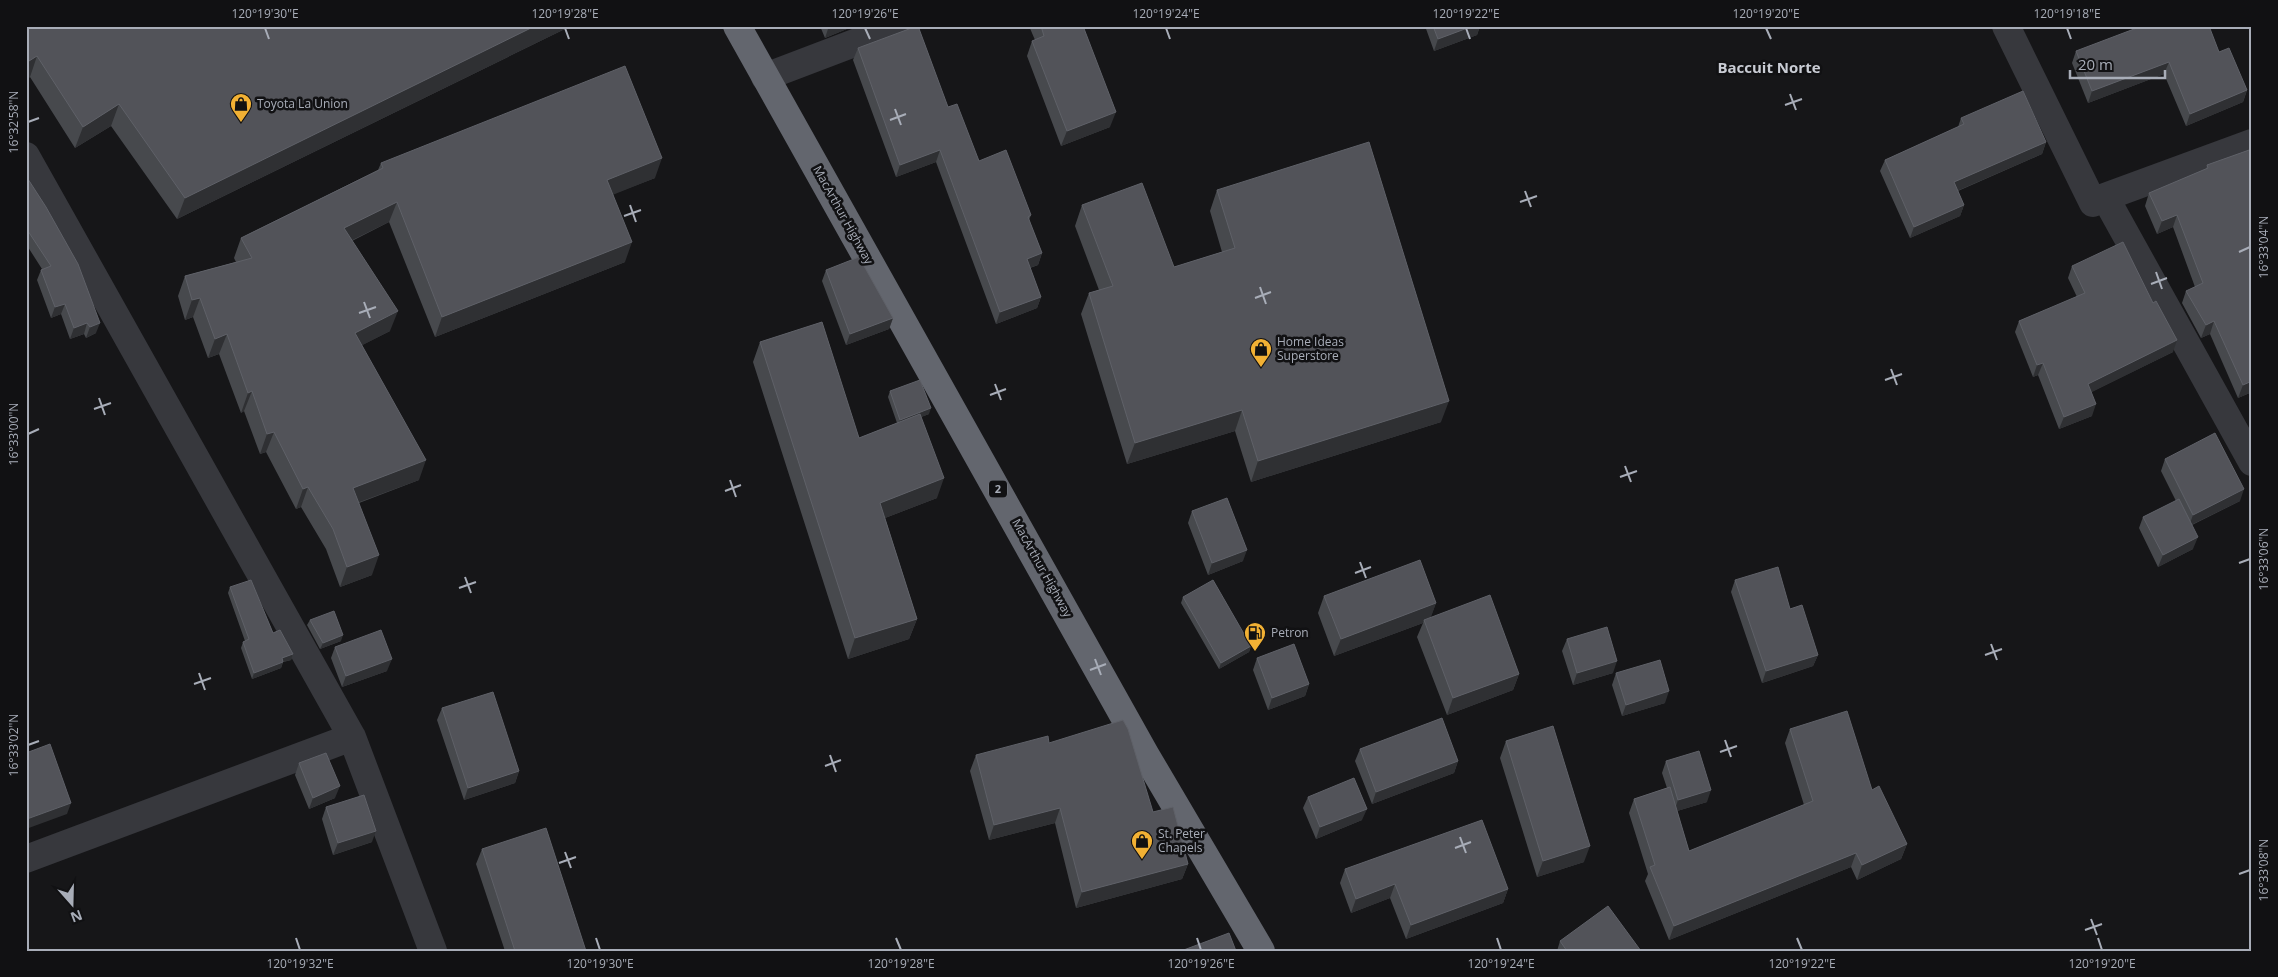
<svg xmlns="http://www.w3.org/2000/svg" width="2278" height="977" viewBox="0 0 2278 977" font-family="'Open Sans',sans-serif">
  <rect width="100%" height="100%" fill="#161618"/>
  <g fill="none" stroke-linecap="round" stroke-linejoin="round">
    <!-- minor -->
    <path stroke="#37383d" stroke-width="28" d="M2006 26 2093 203 2105 197 2252 462
      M765 77 899 26
      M26 156 352 737 433 951
      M2105 197 2252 143
      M26 859 352 737"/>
    <!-- highway -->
    <path stroke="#63666e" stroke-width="28" d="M737 26 1145 754 1261 951"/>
  </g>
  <!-- wall -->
  <path fill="#47494d" d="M26 26H571L177 219 111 126 75 148 30 77 26 79Z
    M820 26H854L825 38Z
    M1029 26H1083L1110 127 1061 146 1027 56 1032 41 1035 40Z
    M1425 26H1480L1477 35 1434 51Z
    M2148 28 2219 52 2247 90 2243 102 2186 126 2164 74 2088 103 2072 63 2076 51Z
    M858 48 948 107 979 161 1031 215 1029 220 1042 253 1038 265 1030 268 1041 297 1037 308 996 324 936 162 896 177 853 60Z
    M1961 118 2046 142 2042 154 1958 191 1964 205 1960 216 1910 238 1880 171 1885 160 1958 127Z
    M2252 149V392L2238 398 2210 334 2201 338 2182 303 2186 291 2195 287 2173 227 2157 234 2145 206 2149 193 2206 169 2207 165Z
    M381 163 655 178 613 194 625 262 435 337 389 222 352 241 390 331 362 345 419 480 359 503 372 575 340 587 326 549 301 507 296 509 266 452 260 454 244 411 241 413 219 354 208 358 193 317 185 320 178 296 185 276 236 262 234 258 241 238 378 170Z
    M26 176 96 333 86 338 84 334 70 339 61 314 51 318 37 280 41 270 42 269 26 244Z
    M1217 190 1441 422 1251 482 1235 431 1127 464 1081 314 1089 293 1099 290 1075 226 1082 205 1174 267 1222 252 1210 211Z
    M2072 266 2173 352 2091 392 2092 416 2059 429 2038 375 2033 377 2015 332 2019 321 2077 297 2068 278Z
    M826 270 893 318 889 329 846 345 822 281Z
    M760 342 859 438 897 423 888 397 890 391 929 414 921 417 937 498 885 518 917 619 909 639 848 659 753 362Z
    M2165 459 2240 501 2192 525 2193 549 2158 567 2139 528 2143 517 2176 501 2161 471Z
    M1192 511 1243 561 1208 575 1188 523Z
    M1735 580 1790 609 1818 655 1813 666 1762 683 1731 592Z
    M230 587 293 654 291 660 283 662 281 668 252 679 241 648 243 642 245 641 228 593Z
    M1324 596 1436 603 1430 618 1519 674 1513 690 1447 715 1417 637 1423 623 1334 656 1318 613Z
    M1183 597 1251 646 1249 652 1219 669 1181 603Z
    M310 620 341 641 320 649 307 625Z
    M1567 639 1613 673 1573 685 1562 651Z
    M335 647 387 671 342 687 331 658Z
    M1257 658 1309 684 1305 696 1268 710 1253 670Z
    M1616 673 1665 703 1622 716 1612 685Z
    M442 708 519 771 515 783 464 800 437 720Z
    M1790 729 1872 790 1907 844 1901 859 1857 880 1851 867 1669 940 1645 881 1648 874 1629 813 1634 799 1667 788 1662 773 1666 761 1707 802 1677 811 1689 851 1804 805 1785 743Z
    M1506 741 1584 862 1537 877 1500 758Z
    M1049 743 1153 812 1188 864 1182 879 1076 908 1055 823 989 840 970 771 976 755Z
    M1360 749 1458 761 1454 773 1372 804 1355 761Z
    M299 763 335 798 309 809 295 775Z
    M1308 797 1362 820 1316 839 1303 808Z
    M326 807 372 842 333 855 322 819Z
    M482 849 586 951H505L476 864Z
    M1345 869 1508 889 1503 903 1406 939 1390 898 1351 913 1340 883Z
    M1560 941 1641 951H1557Z"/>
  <!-- shaded-wall -->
  <path fill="#2f3033" d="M535 26H571L177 219 185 198Z
    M829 26H854L825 38Z
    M1473 26H1480L1477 35 1434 51 1438 39Z
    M37 56 30 77 26 79V69L29 61Z
    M2169 62 2164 74 2088 103 2092 91Z
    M2247 90 2243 102 2186 126 2190 114Z
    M119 104 111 126 75 148 83 127Z
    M1116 112 1110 127 1061 146 1067 131Z
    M2046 142 2042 154 1950 194 1954 182Z
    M940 150 936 162 896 177 900 165Z
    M662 158 655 178 600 200 607 180Z
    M397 202 389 222 336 248 344 228Z
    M1964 205 1960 216 1910 238 1914 227Z
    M2177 215 2173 227 2157 234 2162 221Z
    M632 242 625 262 435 337 442 317Z
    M1042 253 1038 265 1023 270 1027 259Z
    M1041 297 1037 308 996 324 1000 312Z
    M200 298 193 317 185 320 192 300Z
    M65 304 61 314 51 318 55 307Z
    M398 311 390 331 347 353 355 333Z
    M893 318 889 329 846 345 850 334Z
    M2214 321 2210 334 2201 338 2206 325Z
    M87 323 84 334 70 339 74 328Z
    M100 323 96 333 86 338 90 327Z
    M227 334 219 354 208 358 215 339Z
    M2177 340 2173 352 2084 396 2088 384Z
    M2043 363 2038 375 2033 377 2037 365Z
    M2252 381V392L2238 398 2243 385Z
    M252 391 244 411 241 413 248 393Z
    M1449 401 1441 422 1251 482 1258 461Z
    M2096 404 2092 416 2059 429 2064 417Z
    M931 408 929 414 898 426 900 420Z
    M1242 410 1235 431 1127 464 1135 443Z
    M274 432 266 452 260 454 267 434Z
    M426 460 419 480 346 507 353 488Z
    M944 478 937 498 872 523 880 503Z
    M308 487 301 507 296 509 303 489Z
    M2244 489 2240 501 2189 526 2193 515Z
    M2198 537 2193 549 2158 567 2163 555Z
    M1247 550 1243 561 1208 575 1212 563Z
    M379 555 372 575 340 587 347 567Z
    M1436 603 1430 620H1424L1423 623 1334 656 1341 639Z
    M917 619 909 639 848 659 855 638Z
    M343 635 341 641 320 649 323 643Z
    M1251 646 1249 652 1219 669 1221 663Z
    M293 654 291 660 283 662 281 668 252 679 254 673 282 658Z
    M1818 655 1813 666 1762 683 1766 671Z
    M392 659 387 671 342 687 346 676Z
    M1617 661 1613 673 1573 685 1577 673Z
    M1519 674 1513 690 1447 715 1453 698Z
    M1309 684 1305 696 1268 710 1272 698Z
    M1669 691 1665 703 1622 716 1626 705Z
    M1458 761 1454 773 1372 804 1376 792Z
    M519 771 515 783 464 800 468 788Z
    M340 786 335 798 309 809 313 798Z
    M1711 790 1707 802 1674 812 1678 800Z
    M71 803 67 814 26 829V821L27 819Z
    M1060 808 1055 823 989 840 994 825Z
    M1367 809 1362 820 1316 839 1320 827Z
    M376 831 372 842 333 855 338 843Z
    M1907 844 1901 859 1857 880 1862 865Z
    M1590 846 1584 862 1537 877 1543 861Z
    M1856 853 1851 867 1669 940 1674 926Z
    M1188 864 1182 879 1076 908 1082 892Z
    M1395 884 1390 898 1351 913 1356 899Z
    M1508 889 1503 903 1406 939 1411 925Z"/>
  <!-- building -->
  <path fill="#525359" stroke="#5f6168" d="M26 26H535L185 198 119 104 83 127 37 56 29 61 26 56Z
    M912 26H918L948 107 957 104 979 161 1006 150 1031 215 1028 217 1042 253 1027 259 1041 297 1000 312 940 150 900 165 858 48 909 29Z
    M1041 26H1083L1116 112 1067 131 1032 41 1044 36Z
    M1433 26H1473L1438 39Z
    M2142 26H2147L2148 28 2153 26H2209L2219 52 2229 48 2247 90 2190 114 2169 62 2092 91 2076 51Z
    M625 66 662 158 607 180 632 242 442 317 397 202 344 228 398 311 355 333 426 460 353 488 379 555 347 567 333 529 308 487 303 489 274 432 267 434 252 391 248 393 227 334 215 339 200 298 192 300 185 276 252 258 241 238 383 168 381 163Z
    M2023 91 2046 142 1954 182 1964 205 1914 227 1885 160 1964 124 1961 118Z
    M1369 142 1449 401 1258 461 1242 410 1135 443 1089 293 1113 286 1082 205 1142 183 1174 267 1235 248 1217 190Z
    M2252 149V381L2243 385 2214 321 2206 325 2186 291 2203 283 2177 215 2162 221 2149 193 2208 168 2207 165Z
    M26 176 46 207 78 264 100 323 90 327 87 323 74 328 65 304 55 307 41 270 51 266 26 228Z
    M2123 242 2153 303 2156 301 2177 340 2088 384 2096 404 2064 417 2043 363 2037 365 2019 321 2085 293 2072 266Z
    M859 257 893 318 850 334 826 270Z
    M822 322 859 438 920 414 944 478 880 503 917 619 855 638 760 342Z
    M920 380 931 408 900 420 890 391Z
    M2215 433 2244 489 2193 515 2165 459Z
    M1227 498 1247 550 1212 563 1192 511Z
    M2179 499 2198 537 2163 555 2143 517Z
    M1420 560 1436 603 1341 639 1324 596Z
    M1778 567 1790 609 1802 605 1818 655 1766 671 1735 580Z
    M251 580 273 633 280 630 293 654 282 658 283 662 254 673 243 642 249 639 230 587Z
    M1213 580 1251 646 1221 663 1183 597Z
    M1490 595 1519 674 1453 698 1424 620Z
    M334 611 343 635 323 643 310 620Z
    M1607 627 1617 661 1577 673 1567 639Z
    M381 630 392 659 346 676 335 647Z
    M1294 644 1309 684 1272 698 1257 658Z
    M1660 660 1669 691 1626 705 1616 673Z
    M493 692 519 771 468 788 442 708Z
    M1847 711 1872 790 1879 786 1907 844 1862 865 1856 853 1674 926 1650 867 1655 865 1634 799 1670 787 1689 851 1813 801 1790 729Z
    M1442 718 1458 761 1376 792 1360 749Z
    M1123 720 1128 729 1153 812 1173 807 1188 864 1082 892 1060 808 994 825 976 755 1048 736 1049 743Z
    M1553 726 1590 846 1543 861 1506 741Z
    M50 744 71 803 27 819 26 816V753Z
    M1699 751 1711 790 1678 800 1666 761Z
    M326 753 340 786 313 798 299 763Z
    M1354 778 1367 809 1320 827 1308 797Z
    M364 795 376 831 338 843 326 807Z
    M1482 820 1508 889 1411 925 1395 884 1356 899 1345 869Z
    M546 828 586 951H515L482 849Z
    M1608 906 1641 951H1567L1560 941Z
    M1229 933 1236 951H1181Z"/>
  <!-- ticks -->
  <path fill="none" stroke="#a8adb8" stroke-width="2" d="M265 28 269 39M565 28 569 39M865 28 870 39M1166 28 1170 39M1466 28 1470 39M1766 28 1771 39M2067 28 2071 39M1790 94 1796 110M1785 105 1802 99M895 109 901 125M890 120 906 114M28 122 39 118M1525 191 1531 207M1520 202 1537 196M630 205 636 222M624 216 641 210M2239 252 2250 247M2156 272 2162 289M2151 284 2167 278M1260 287 1266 304M1255 298 1271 292M364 302 370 318M359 313 376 307M1891 369 1897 385M1885 380 1902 374M995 384 1001 400M990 395 1006 389M99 398 105 415M94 409 111 403M28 434 39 429M1625 466 1631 482M1620 477 1637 471M730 480 736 497M725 491 741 485M1360 562 1366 578M2239 563 2250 559M1355 573 1371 567M465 577 471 593M459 588 476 582M1991 644 1997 660M1985 655 2002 649M1095 659 1101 675M1090 670 1106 664M199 673 205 690M194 684 211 678M1725 740 1731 757M28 745 39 741M1720 752 1737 746M830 755 836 772M825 766 841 760M1460 837 1466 853M1455 848 1471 842M565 852 571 868M559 863 576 857M2239 874 2250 870M2091 919 2097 935M2085 930 2102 924M296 938 300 950M596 938 600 950M896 938 901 950M1197 938 1201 950M1497 938 1501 950M1797 938 1802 950M2098 938 2102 950"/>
  <!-- icons -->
  <defs>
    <g id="shop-pin" transform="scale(1.125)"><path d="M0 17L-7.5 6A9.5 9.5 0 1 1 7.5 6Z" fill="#f2b134" stroke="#111113"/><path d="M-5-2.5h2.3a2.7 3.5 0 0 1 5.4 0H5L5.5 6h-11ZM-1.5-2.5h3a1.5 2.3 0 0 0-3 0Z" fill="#111"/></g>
    <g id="fuel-pin" transform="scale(1.125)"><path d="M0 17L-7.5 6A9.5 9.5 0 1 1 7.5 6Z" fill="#f2b134" stroke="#111113"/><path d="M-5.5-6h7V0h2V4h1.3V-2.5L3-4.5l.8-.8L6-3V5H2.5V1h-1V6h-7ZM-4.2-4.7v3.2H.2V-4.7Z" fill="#111"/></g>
  </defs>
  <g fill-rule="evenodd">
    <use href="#shop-pin" x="241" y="104"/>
    <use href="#shop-pin" x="1261" y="349"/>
    <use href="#fuel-pin" x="1255" y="633"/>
    <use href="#shop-pin" x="1142" y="841"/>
  </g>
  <g text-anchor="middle" stroke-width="5" stroke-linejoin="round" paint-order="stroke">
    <!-- shield labels -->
    <rect fill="#111113" stroke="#7b7e86" stroke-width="1" x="989" y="480.5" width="18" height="17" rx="4"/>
    <g font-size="11" font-weight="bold" fill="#a8adb8">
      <text x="998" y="493">2</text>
    </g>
    <!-- poi labels -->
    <g font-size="12" fill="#a8adb8" stroke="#111113" text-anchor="start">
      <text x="257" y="108">Toyota La Union</text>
      <text x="1277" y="346">Home Ideas<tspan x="1277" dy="14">Superstore</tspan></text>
      <text x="1271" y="637">Petron</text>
      <text x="1158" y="838">St. Peter<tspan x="1158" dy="14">Chapels</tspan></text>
    </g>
    <!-- street labels -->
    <g font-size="12" fill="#a8adb8" stroke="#111113">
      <text transform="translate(843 215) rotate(61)" y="4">MacArthur Highway</text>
      <text transform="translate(1042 568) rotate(61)" y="4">MacArthur Highway</text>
    </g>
    <!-- quarter labels -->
    <g font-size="15" font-weight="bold" fill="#c9ccd4" stroke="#111113">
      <text x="1769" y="73">Baccuit Norte</text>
    </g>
  </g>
  <!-- border -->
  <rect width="2278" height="977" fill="none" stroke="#111113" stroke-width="55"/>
  <!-- north arrow -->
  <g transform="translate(72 904) rotate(160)" stroke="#111113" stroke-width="4" paint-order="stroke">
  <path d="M0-4L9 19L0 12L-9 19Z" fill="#a8adb8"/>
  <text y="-8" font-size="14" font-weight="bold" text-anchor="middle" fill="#a8adb8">N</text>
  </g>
  <!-- scale -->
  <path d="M2070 70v8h95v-8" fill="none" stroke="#a8adb8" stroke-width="2.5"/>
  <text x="2078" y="70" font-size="15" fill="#a8adb8" stroke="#111113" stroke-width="4" paint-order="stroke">20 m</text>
  <rect x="28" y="28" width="2222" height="922" fill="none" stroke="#a8adb8" stroke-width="2"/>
  <g font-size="12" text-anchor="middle" fill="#a8adb8">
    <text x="265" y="18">120°19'30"E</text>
    <text x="565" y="18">120°19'28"E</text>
    <text x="865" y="18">120°19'26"E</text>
    <text x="1166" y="18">120°19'24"E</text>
    <text x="1466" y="18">120°19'22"E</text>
    <text x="1766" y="18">120°19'20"E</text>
    <text x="2067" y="18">120°19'18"E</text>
    <text transform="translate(14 122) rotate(-90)" y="4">16°32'58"N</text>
    <text transform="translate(2264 247) rotate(-90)" y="4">16°33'04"N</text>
    <text transform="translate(14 434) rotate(-90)" y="4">16°33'00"N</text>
    <text transform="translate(2264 559) rotate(-90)" y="4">16°33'06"N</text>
    <text transform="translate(14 745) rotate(-90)" y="4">16°33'02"N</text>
    <text transform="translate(2264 870) rotate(-90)" y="4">16°33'08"N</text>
    <text x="300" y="968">120°19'32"E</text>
    <text x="600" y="968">120°19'30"E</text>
    <text x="901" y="968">120°19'28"E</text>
    <text x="1201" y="968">120°19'26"E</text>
    <text x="1501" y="968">120°19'24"E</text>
    <text x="1802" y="968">120°19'22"E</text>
    <text x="2102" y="968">120°19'20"E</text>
  </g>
</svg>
